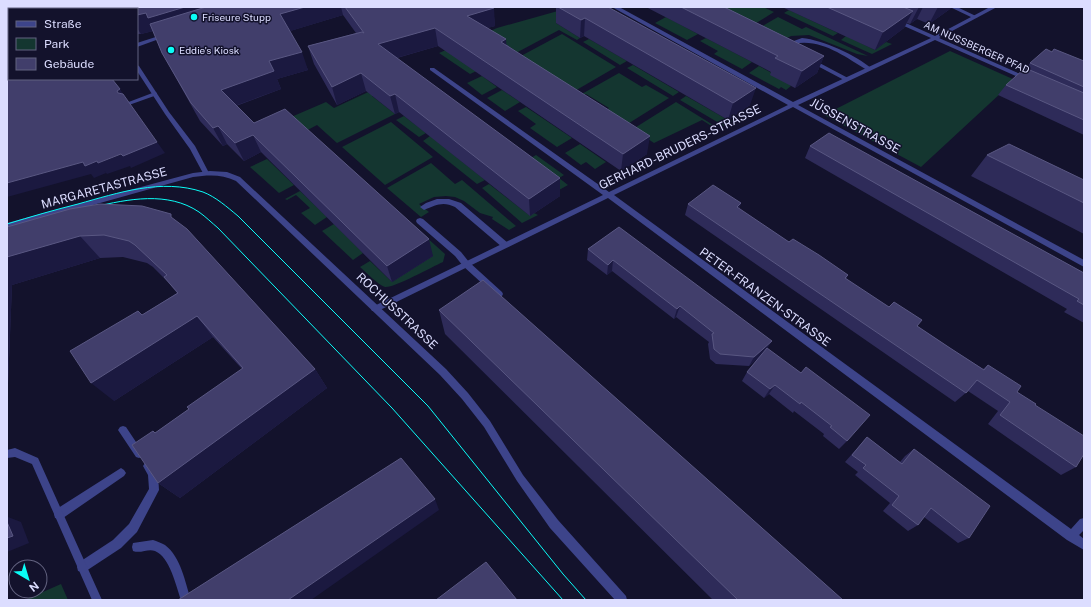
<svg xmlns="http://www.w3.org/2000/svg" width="1091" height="607" viewBox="0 0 1091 607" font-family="'Public Sans',sans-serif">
  <rect width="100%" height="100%" fill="#13122c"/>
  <!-- green -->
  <path fill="#143630" d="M572 7 569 16 556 23 580 38 577 40 559 30 514 54 470 74 439 53 497 28Z
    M705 7H763L774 12 753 25Z
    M789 10 838 33 833 36 784 13Z
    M666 17 698 34 687 40 655 23Z
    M778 17 802 29 806 27 868 56 857 54 809 35 791 36 785 39 754 31Z
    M562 34 616 67 573 92 519 57Z
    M846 36 875 50 886 42 892 44 872 54 841 40Z
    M706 38 752 62 742 69 714 54 718 51 700 41Z
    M589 39 627 61 620 65 583 42Z
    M950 51 1015 80 921 167 824 115Z
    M633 65 679 92 673 96 627 68Z
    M759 66 783 79 791 86 786 90 781 87 779 89 749 73Z
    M619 73 642 87 646 85 669 98 626 125 604 112 609 108 586 94 581 96 580 95Z
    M407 74 372 96 395 114 337 143 317 125 300 134 254 133 326 102 334 108Z
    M482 76 497 87 482 95 467 83Z
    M502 90 520 102 505 111 487 98Z
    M686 96 728 120 730 119 733 121 724 126 680 100Z
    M676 102 718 128 716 129 702 120 654 143 633 129Z
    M526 107 572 138 557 147 530 128 536 124 518 111Z
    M404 116 426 133 419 137 396 120Z
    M391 122 433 157 385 185 342 147Z
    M430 136 485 180 477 184 423 141Z
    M580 144 606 162 595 169 586 162 581 165 565 153Z
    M536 155 564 175 559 178 568 185 559 190 519 165Z
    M267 159 294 185 279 193 250 167Z
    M431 163 455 184 462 180 516 226 509 230 492 219 493 217 480 213 464 201 455 197 446 196 434 197 419 204 429 212 421 217 387 188Z
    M489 184 529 215 534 213 538 215 522 223 482 188Z
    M300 191 327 217 315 225 301 213 310 208 296 195 287 200 285 199Z
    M334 224 363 253 353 260 322 231Z
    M415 227 445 254 443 262C432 267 394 288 385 287 378 285 366 272 360 267L370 261 392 282 433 256Z
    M61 584 68 600H25Z"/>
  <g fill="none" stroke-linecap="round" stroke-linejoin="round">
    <!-- service -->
    <path fill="#3d448a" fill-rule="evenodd" d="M950 7H957L978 17 973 18Z
      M802 38C823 40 856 55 872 69L867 70C845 57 821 38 794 44L791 42Z
      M812 59 848 78 849 79 846 81 844 80 810 62V60Z
      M155 92 157 93V95L129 105 126 103Z
      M437 199H449L461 203 508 243 509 245 508 247H502L455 207C443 201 436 205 424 210L420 207 426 203Z
      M420 218 423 219 461 252 469 262 502 292 503 294 502 296H496L463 266 455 256 417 223 416 221 417 219Z
      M123 426 126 427 144 454 142 457 139 458 136 457 118 430 120 427Z
      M148 461 151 463 158 474 159 490 137 532 121 548 86 571 82 572 78 571 77 567 78 563 113 540 129 524 149 489 148 475 143 466 145 463Z
      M121 468 124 470 126 473 124 476 63 518 59 519 55 518 54 514 55 510Z
      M153 540C157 541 161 543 165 545 181 557 185 582 191 600H181C176 586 170 557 155 551 148 548 141 554 133 551L132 547 133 543Z"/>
    <!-- minor -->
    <path fill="#3d448a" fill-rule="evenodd" d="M81 7H87L89 9H83Z
      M612 7H619L793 102 931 38 895 22V20H899L935 36 990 7H997L939 38 1029 78V80H1025L935 40 798 105 1084 260V267L793 107 614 195 1071 529 1080 519 1084 518V530L1079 535 1084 539V550L1067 540 608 198 378 311H372L371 309 372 307 603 195 430 70V68H434L609 192 788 105Z
      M165 34 170 35 137 47V43Z
      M137 65 139 66 169 112 195 146 209 173 208 175H204L190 149 165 114 137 71Z
      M15 448 38 458 102 600H92L32 464 15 457 7 458V450Z"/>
    <!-- tertiary -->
    <path fill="#3d448a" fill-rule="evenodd" d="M210 171 227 172 240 177 446 369 468 393 490 421 523 475 558 520 626 596 627 600H615L550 528 517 481 484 427 462 399 440 375 236 181C222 174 208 175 193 177L7 229V223L193 173Z"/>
    <!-- tram -->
    <path stroke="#0afdf7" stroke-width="1" d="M94 207C128 199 168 191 199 212 206 217 212 223 218 228L392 408 563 600
      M7 224C30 217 54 210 78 204 118 193 161 178 203 192 216 197 227 207 238 216L428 406 563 574 586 600"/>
  </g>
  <!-- wall -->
  <path fill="#2e2b59" d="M105 7H493L495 26 487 28 506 44 647 154 621 171 438 46 397 58 560 178V196L530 216 399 112 395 114 366 91 337 105 314 64 308 46 356 33 343 15 290 31 308 70 277 79 281 89 236 106 254 123 433 256 392 282 261 152 244 161 227 144 223 146 200 121 162 53 153 31 141 34H137V9H106Z
    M556 7H608L750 105 728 120 584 36 580 38 556 23Z
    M646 7H724L824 56 817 73 795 88 770 75 771 72Z
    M782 7H951L950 9 929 24 917 19 910 24 907 23 904 28 875 50Z
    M1052 52 1084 61V135L998 95 1006 85 1026 69 1030 63Z
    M810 146 1084 273V323L1064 312 1067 309 805 158Z
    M987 155 1084 180V234L971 176Z
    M741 203 739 209 789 242 848 275 846 279 950 348 983 369 988 365 1017 392 1035 405 1076 467 1061 475 988 424 998 411 968 391 955 402 685 215 688 204Z
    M175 220 315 369 327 388 180 498 158 483 155 433 189 409 242 369 213 337 114 401 142 315 177 293 167 281 153 267 147 263 123 257 100 258 12 285 7 409V227Z
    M619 227 768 349 847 441 839 449 823 436 824 434 794 411 793 413 769 394 764 398 742 381 747 372 758 358 749 366 716 364 710 359 708 344 709 342 676 317 674 319 612 271 607 275 587 260 588 249Z
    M439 310 843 600H713L445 334Z
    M867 437 900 462 905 456 914 449 969 538 958 543 924 517 918 525 908 531 883 511 890 503 855 475 858 472 845 462 860 445Z"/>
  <!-- shaded-wall -->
  <path fill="#1b1940" d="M19 7H28L29 9H21Z
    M105 7H113L114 9H106Z
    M185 7H252L141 34 137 28V15L146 13Z
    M305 7H341L343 15 287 32 280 14Z
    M919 7H923L917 19 910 24Z
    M938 7H951L950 9 929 24Z
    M494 8 495 26 468 34 467 16Z
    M913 11 904 28 875 50 883 32Z
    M585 18 584 36 580 38 581 20Z
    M435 28 438 46 382 62 378 44Z
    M506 39 507 57 501 42Z
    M302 52 308 70 277 79 281 89 229 108 221 90 269 61Z
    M824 56 817 73 795 88 802 71Z
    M361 73 366 91 337 105 332 87Z
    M756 88 750 105 728 120 733 103Z
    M120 89 127 101 118 93 117 91Z
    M395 94 399 112 395 114 390 96Z
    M218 126 227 144 223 146 213 128Z
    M253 135 261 152 244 161 235 143Z
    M650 136 647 154 621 171 623 154Z
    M157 142 165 153 131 168 130 166 107 174 98 163Z
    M97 161 106 173 94 178 91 174 7 197V183L83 162Z
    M560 178V196L530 216 529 199Z
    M741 203 737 214V207Z
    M80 236 100 258 12 285 7 409V257Z
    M429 239 433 256 392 282 387 266Z
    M613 260 612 271 607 275 608 265Z
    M680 306 676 317 674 319 677 309Z
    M197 316 213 337 114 401 91 383Z
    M772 341 766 351 749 366 754 357Z
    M315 369 327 388 180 498 158 483Z
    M775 385 769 394 764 398 770 389Z
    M435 499 439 510 311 600H288Z
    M7 507H8V517L21 522 29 543 7 552Z"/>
  <!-- building -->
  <path fill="#413e6b" stroke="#595782" d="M7 7H20L21 9H9V79H112L120 89 117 91 118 93 123 94 157 142 123 156 121 154 98 163 97 161 85 166 83 162 7 183Z
    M115 7H185L148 18 146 13 137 15V9H116Z
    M206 7H305L280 14 302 52 269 61 274 71 221 90 254 123 285 109 429 239 387 266 253 135 235 143 218 126 213 128 191 103 162 53 150 24Z
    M345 7H493L494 8 467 16 506 39 501 42 650 136 623 154 435 28 378 44 560 178 529 199 395 94 390 96 361 73 332 87 308 46 362 32 364 33Z
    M558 7H608L756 88 733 103 585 18 581 20Z
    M681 7H724L824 56 802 71 775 58 778 56Z
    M827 7H903L913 11 883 32Z
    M1046 49 1052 52 1054 49 1084 61V87L1030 63Z
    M1025 68 1084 93V120L1006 85Z
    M829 133 1084 273V305L1077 301 1079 299 810 146Z
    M1009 144 1084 180V203L987 155Z
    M713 185 741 203 737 207 789 242 793 239 819 255 848 275 845 278 889 307 894 302 922 320 917 326 950 348 984 370 988 365 1021 386 1017 392 1036 404 1035 405 1084 436V454L1076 467 1000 415 1010 402 977 380 966 393 688 204Z
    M100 204 142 206 171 214V217L187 229 315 369 158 483 132 445 153 431 155 433 189 409 187 407 243 368 197 316 91 383 70 351 138 311 142 315 178 293 164 277 167 275 135 245 129 241 104 235 80 236 7 257V227L70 209Z
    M619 227 772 341 754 357 720 354 714 349 712 334 714 333 680 306 677 309 613 260 608 265 588 249Z
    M483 280 843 600H738L439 310Z
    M767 348 801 373 806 367 870 415 847 441 830 427 832 426 801 402 800 404 775 385 770 389 747 372Z
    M867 437 902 464 914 449 990 506 969 538 931 508 918 525 892 505 899 496 863 468 866 465 852 455Z
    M401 458 435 499 288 600H178Z
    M7 522 13 536 7 538Z
    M486 562 517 600H436Z"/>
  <!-- markers -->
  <g fill="#0afdf7" stroke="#13122c" stroke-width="1.5">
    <circle cx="194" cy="17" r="4"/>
    <circle cx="171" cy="50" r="4"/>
  </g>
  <g text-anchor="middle" stroke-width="3" stroke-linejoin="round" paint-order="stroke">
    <!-- far-poi labels -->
    <g font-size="10" fill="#dcddff" stroke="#13122c" text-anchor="start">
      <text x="202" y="21">Friseure Stupp</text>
      <text x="179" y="54">Eddie's Kiosk</text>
    </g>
    <!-- far-street labels -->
    <g font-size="10" fill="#dcddff" stroke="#13122c">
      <text transform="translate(977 47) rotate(24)" y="4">AM NUSSBERGER PFAD</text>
    </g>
    <!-- street labels -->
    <g font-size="12" fill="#dcddff" stroke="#13122c">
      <text transform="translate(855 126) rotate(29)" y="4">JÜSSENSTRASSE</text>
      <text transform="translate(680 147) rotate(-26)" y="4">GERHARD-BRUDERS-STRASSE</text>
      <text transform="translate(104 188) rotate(-15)" y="4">MARGARETASTRASSE</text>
      <text transform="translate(765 297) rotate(36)" y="4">PETER-FRANZEN-STRASSE</text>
      <text transform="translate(397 311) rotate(43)" y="4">ROCHUSSTRASSE</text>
    </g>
  </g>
  <!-- border -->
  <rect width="1091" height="607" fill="none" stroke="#dcddff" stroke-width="16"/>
  <!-- legend -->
  <rect x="8" y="8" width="130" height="72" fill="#13122c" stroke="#636380"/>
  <rect x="16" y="21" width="20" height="6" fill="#3d448a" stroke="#636380"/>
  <text x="44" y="28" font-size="12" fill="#dcddff">Straße</text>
  <rect x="16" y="38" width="20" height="12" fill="#143630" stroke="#636380"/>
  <text x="44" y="48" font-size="12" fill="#dcddff">Park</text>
  <rect x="16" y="58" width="20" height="12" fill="#413e6b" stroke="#636380"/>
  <text x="44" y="68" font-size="12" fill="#dcddff">Gebäude</text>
  <!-- north arrow -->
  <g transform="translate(28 579) rotate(142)"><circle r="19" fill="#13122c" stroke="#636380"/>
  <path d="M0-3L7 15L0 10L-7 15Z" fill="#0afdf7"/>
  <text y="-6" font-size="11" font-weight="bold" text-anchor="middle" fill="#dcddff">N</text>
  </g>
</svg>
